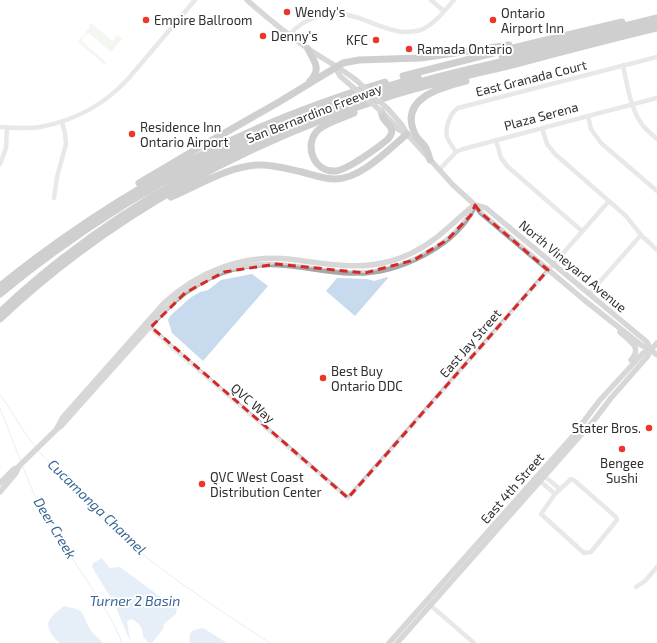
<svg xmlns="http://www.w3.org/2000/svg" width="657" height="643" viewBox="0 0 657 643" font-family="'Exo 2',sans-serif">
  <rect width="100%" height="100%" fill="#fff"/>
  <!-- green -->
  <path fill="#e3eddd" d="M91 23 113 41 118 35 122 39 111 52 89 33 87 35 86 34 82 39V41L107 63 105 65 78 42 90 27 89 25Z"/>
  <!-- water -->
  <path fill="#c8daee" d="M252 274 268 286 203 361 172 333 168 320 170 316 190 298 200 292 208 290 221 280Z
    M387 277 388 278 355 316 326 291 337 278 367 279 374 281Z
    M102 558 110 568 120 567 177 609 176 614 164 624 163 629 152 643H149L143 637C143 628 140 624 132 619L127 621 130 641 114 603 92 567 93 563Z
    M64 606C86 611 80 610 90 629 93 635 99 638 103 643H59C42 626 46 619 64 606Z
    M203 628 227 643H190C188 631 192 630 203 628Z"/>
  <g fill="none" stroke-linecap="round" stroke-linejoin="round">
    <!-- stream -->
    <path stroke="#c8daee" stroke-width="1" d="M0 395C13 412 22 431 36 447
      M0 408 21 462
      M39 451C69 485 100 520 135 548 178 583 224 613 270 643
      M23 467C38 510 63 544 87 581 100 601 114 621 122 643"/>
    <!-- minor -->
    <path stroke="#ccc" stroke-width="4.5" d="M431 0 444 11
      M289 35C306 16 331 9 356 17 371 22 386 30 402 32 409 32 417 32 423 29 436 23 445 10 454 0
      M623 65C627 84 630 107 641 123 645 129 651 134 657 139
      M588 116 591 129 601 143 657 191
      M0 127C13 128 27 129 40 127 74 121 105 104 128 79L195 0
      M542 128 547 144 555 154 626 216 641 235 657 250
      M496 140 501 158 508 167 582 231
      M456 152C453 147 449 142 447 137 445 127 450 113 458 108L657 57
      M0 164 6 148 7 127
      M439 170 456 152 463 149 657 98
      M54 198 57 177 66 144 65 133 62 122
      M589 294 641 235
      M148 325 173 348 348 498 609 201
      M544 476 560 489
      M571 479 575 481 616 517 617 520 591 552 584 553 541 514 555 494Z
      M540 481 555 494
      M636 587 645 581 657 567
      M429 604 474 643"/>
    <!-- major -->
    <path stroke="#a7a7a7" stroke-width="5.5" d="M247 0C267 18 288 35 310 50 325 60 342 69 356 80
      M335 67 340 76 348 83
      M388 109 402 125 407 134
      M381 111 398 129 407 134 453 185 475 205 481 213 583 299 641 345 651 350 657 355
      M475 205 486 208 647 342 651 350
      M620 332C629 341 643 347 631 360
      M57 428 63 417 164 303C198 272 242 254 289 259 323 263 356 271 391 261 413 255 433 242 450 226 459 219 465 211 475 205
      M0 483 14 469 19 467
      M0 492 16 473 19 466 57 429 62 425 164 311C189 286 221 268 257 265 289 262 319 272 351 273 396 275 456 247 475 205
      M389 643 572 437 600 400 643 353 651 350
      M397 643 595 419 611 398 647 357 651 350 657 343"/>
    <!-- highway -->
    <path stroke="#969696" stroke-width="7" d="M308 49C314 61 322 69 310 81
      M502 56 657 18
      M403 76 517 47 622 22
      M354 113C343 118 327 122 318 130 303 145 314 173 336 171 347 170 379 147 388 139 397 128 388 126 383 118 383 118 381 111 381 111
      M430 160C429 156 428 152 426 148 423 143 417 139 415 134 398 98 442 87 466 81
      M139 183 200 147 279 102 343 63 359 60 421 58 509 45
      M171 197C199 185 227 167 257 165 273 164 288 169 302 172 313 175 324 179 335 179 361 179 388 150 407 134
      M0 286C116 192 242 124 385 82
      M0 294C125 191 262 121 418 77
      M0 312C112 206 252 132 398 88 433 77 469 69 504 61 555 48 606 36 657 23
      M0 319C111 214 249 140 394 95 432 83 470 75 508 66 558 53 607 40 657 28"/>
    <!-- major-bridge -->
    <path stroke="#a7a7a7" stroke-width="5.5" d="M356 80 388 109
      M348 83 381 111"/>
  </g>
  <!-- marked area -->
  <path d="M0 0H657V643H0ZM475 205 481 213 548 270 348 498 151 327 185 293 224 272 276 264 365 273 414 260 447 240 471 215Z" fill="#fff" fill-opacity=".55" fill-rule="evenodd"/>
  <path fill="none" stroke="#d62828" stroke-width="3" stroke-dasharray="8 5" stroke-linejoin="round" d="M475 205 481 213 548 270 348 498 151 327 185 293 224 272 276 264 365 273 414 260 447 240 471 215Z"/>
  <!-- markers -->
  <g fill="#ef3429" stroke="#fff" stroke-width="1.5">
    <circle cx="287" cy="12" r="4"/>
    <circle cx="146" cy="20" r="4"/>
    <circle cx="493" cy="20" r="4"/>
    <circle cx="263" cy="36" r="4"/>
    <circle cx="376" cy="40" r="4"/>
    <circle cx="409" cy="49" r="4"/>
    <circle cx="132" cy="134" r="4"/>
    <circle cx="323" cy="378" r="4"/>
    <circle cx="649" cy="428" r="4"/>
    <circle cx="622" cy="449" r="4"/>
    <circle cx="202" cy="484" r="4"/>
  </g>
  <g text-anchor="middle" stroke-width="4" stroke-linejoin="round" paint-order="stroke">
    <!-- poi labels -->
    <g font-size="13" fill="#2f2f2f" stroke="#fff" text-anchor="start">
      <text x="295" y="17">Wendy's</text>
      <text x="501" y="18">Ontario<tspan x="501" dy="15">Airport Inn</tspan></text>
      <text x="154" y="25">Empire Ballroom</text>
      <text x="271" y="41">Denny's</text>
      <text x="368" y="45" text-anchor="end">KFC</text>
      <text x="417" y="54">Ramada Ontario</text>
      <text x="140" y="132">Residence Inn<tspan x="140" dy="15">Ontario Airport</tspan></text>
      <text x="331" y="376">Best Buy<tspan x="331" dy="15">Ontario DDC</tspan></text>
      <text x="641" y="433" text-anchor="end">Stater Bros.</text>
      <text x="622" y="468" text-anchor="middle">Bengee<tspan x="622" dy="15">Sushi</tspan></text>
      <text x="210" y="482">QVC West Coast<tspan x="210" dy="15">Distribution Center</tspan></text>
    </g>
    <!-- street labels -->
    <g font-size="13" fill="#2f2f2f" stroke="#fff">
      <text transform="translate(531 78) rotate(-14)" y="5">East Granada Court</text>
      <text transform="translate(314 113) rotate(-21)" y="5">San Bernardino Freeway</text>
      <text transform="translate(541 116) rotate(-15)" y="5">Plaza Serena</text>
      <text transform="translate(573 266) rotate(40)" y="5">North Vineyard Avenue</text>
      <text transform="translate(470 343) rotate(-49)" y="5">East Jay Street</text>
      <text transform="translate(253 403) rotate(41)" y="5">QVC Way</text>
      <text transform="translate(512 488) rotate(-49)" y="5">East 4th Street</text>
    </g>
    <!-- water labels -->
    <g font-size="14" font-style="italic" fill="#386696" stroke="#fff">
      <text transform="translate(97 507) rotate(44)" y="5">Cucamonga Channel</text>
      <text transform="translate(55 528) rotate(59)" y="5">Deer Creek</text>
      <text x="135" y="606">Turner 2 Basin</text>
    </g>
  </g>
</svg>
